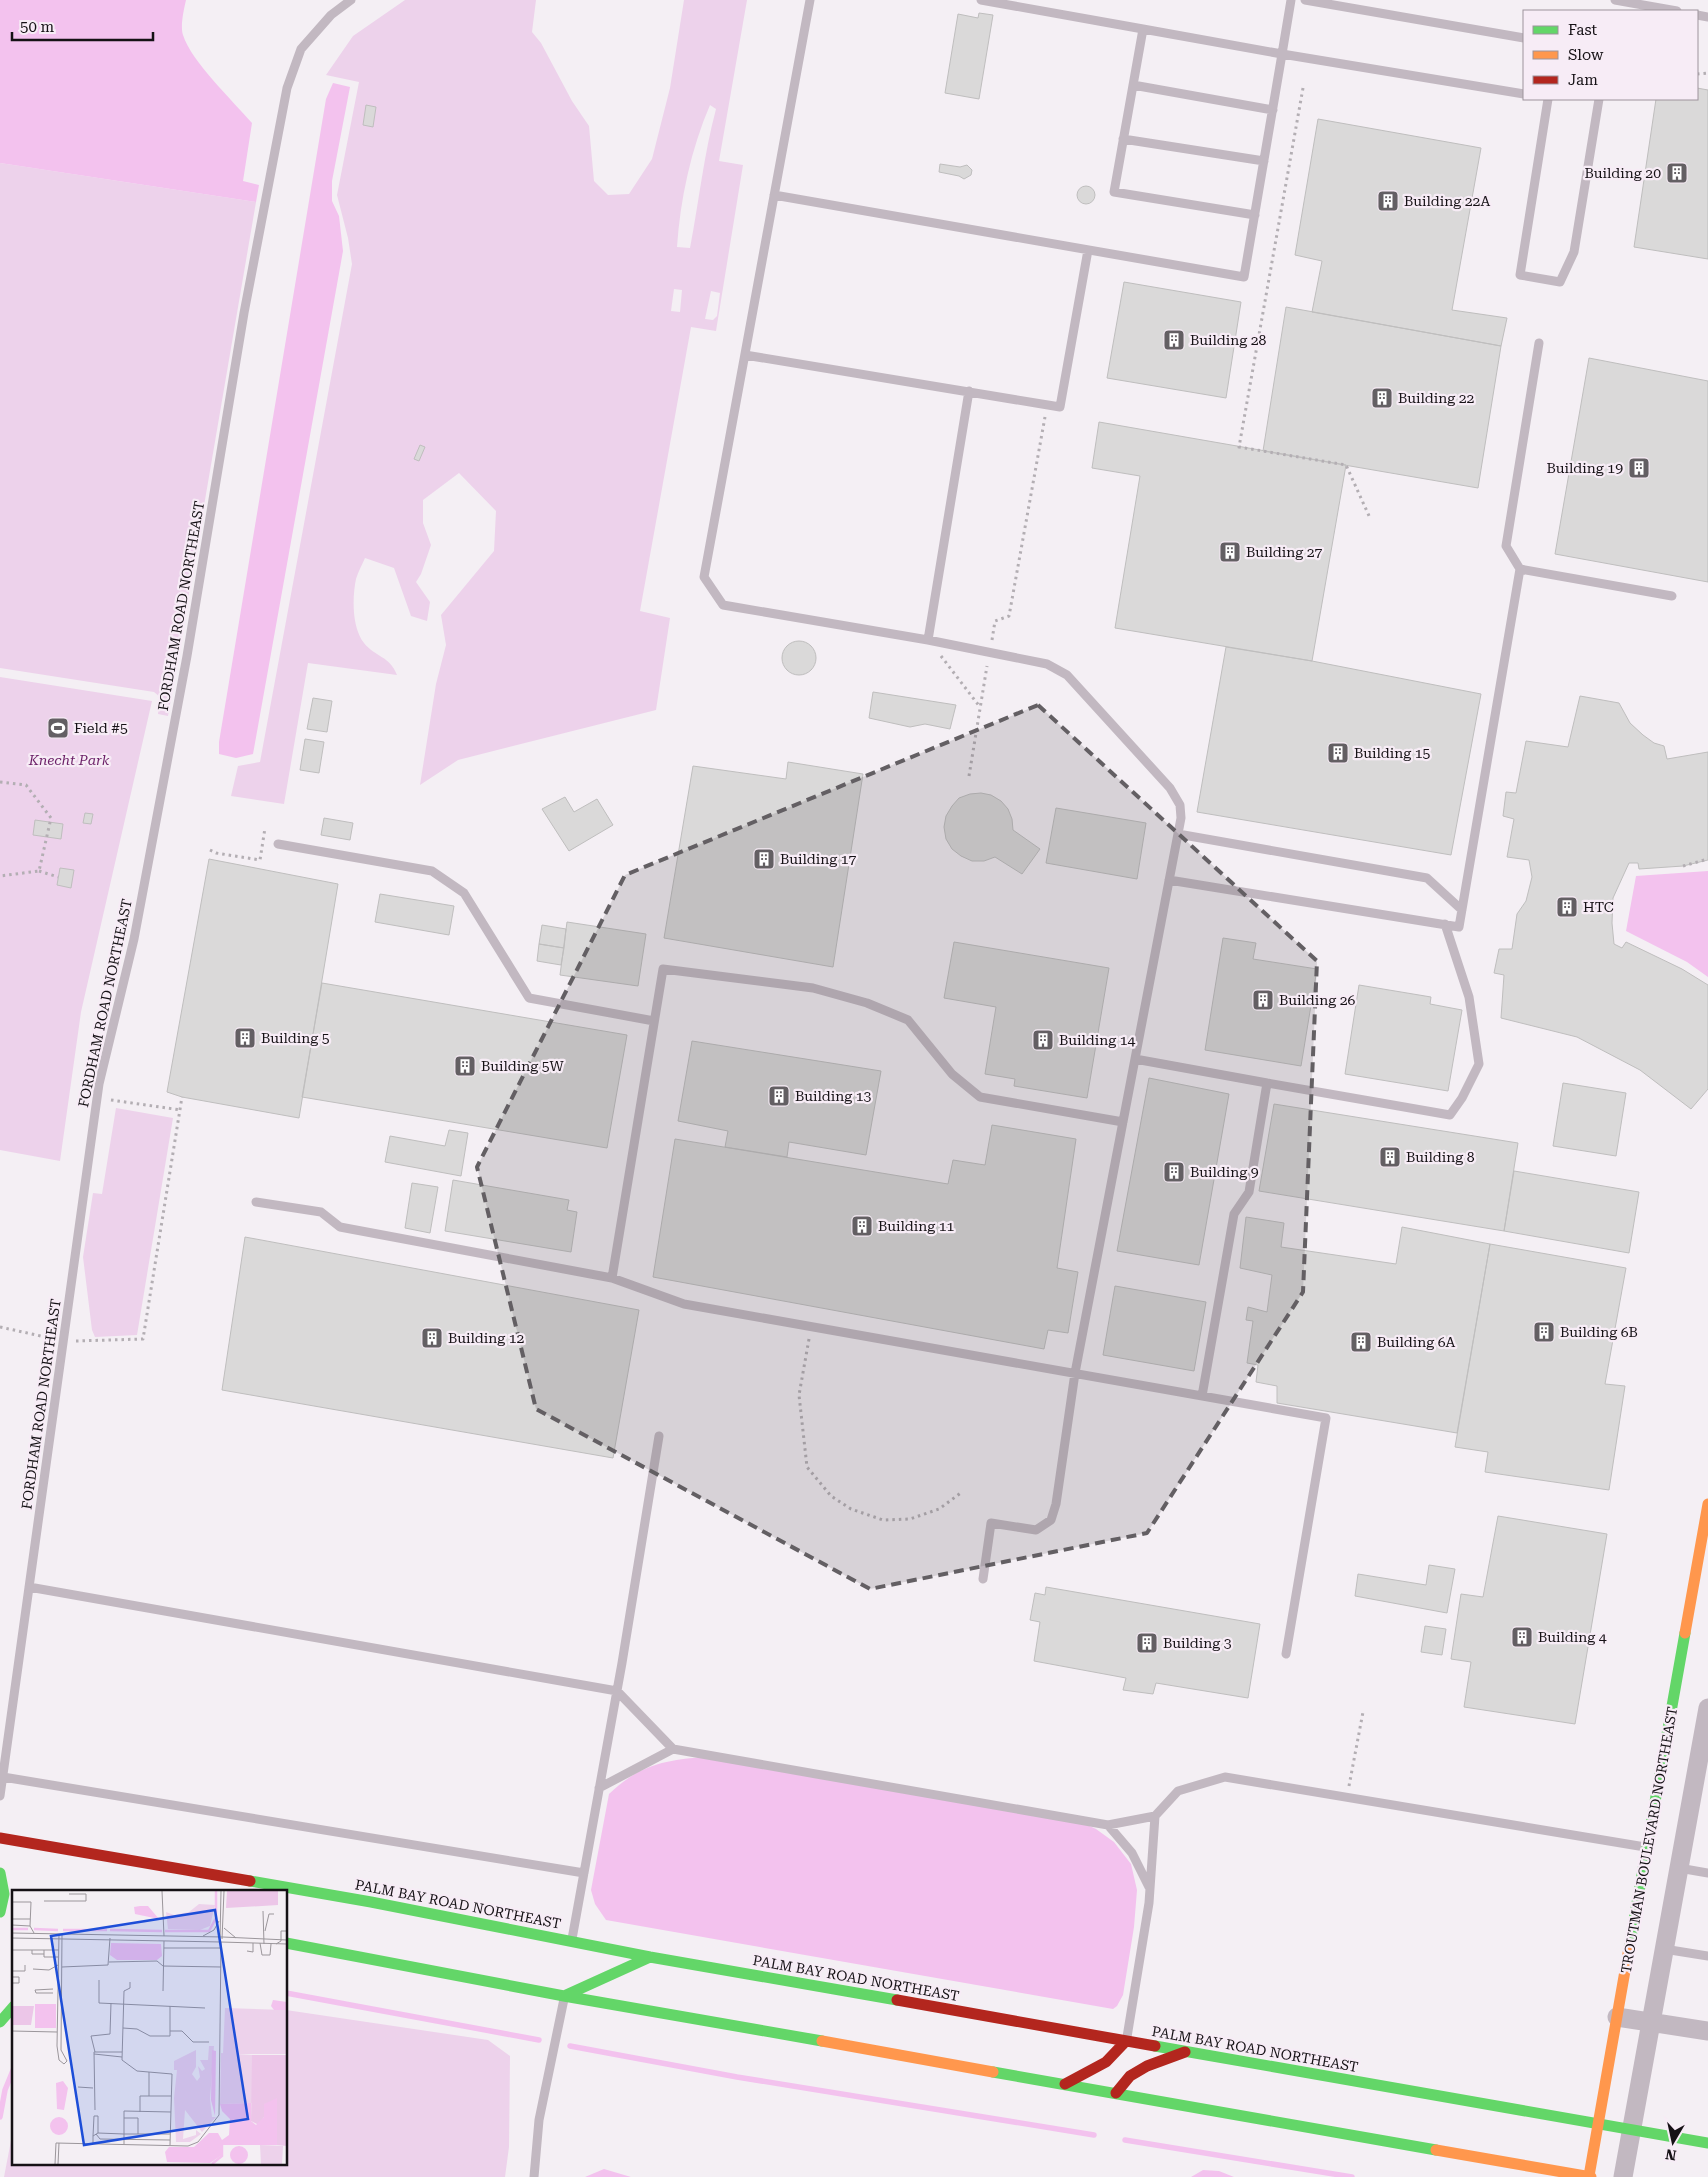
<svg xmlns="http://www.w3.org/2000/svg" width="1708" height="2177" viewBox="0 0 1708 2177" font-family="'Roboto Serif',serif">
  <rect width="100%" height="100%" fill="#f4eff4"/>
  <!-- green -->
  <path fill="#edd2eb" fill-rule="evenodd" d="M405 0H536L532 32 541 43 572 101 589 126 594 181 608 195 629 194 652 159 670 88 684 0H747L719 161 743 165 716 331 691 327 640 611 670 618 656 710 458 760 420 785 436 684 446 645 441 615 494 551 496 511 459 473 423 500V523L431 545 421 574 416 582 430 602 427 621 411 616 394 568 365 558C362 565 358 572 356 579 352 598 352 628 364 643 375 657 390 656 397 675L308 663 284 804 231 796 238 766 260 762 352 264 348 238 337 195 359 82 326 75 353 36ZM710 105 716 109C704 154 699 201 690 248L677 247C680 200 691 149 710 105ZM674 289 682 290 680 312 671 311ZM711 291 720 293 717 316 713 320 705 319Z
    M0 163 256 202 168 716 158 714 160 697 154 692 0 668Z
    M0 677 152 701 81 1012 60 1161 0 1150Z
    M116 1108 173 1118 137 1335 95 1337 92 1330 83 1257 93 1193 102 1194Z
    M286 2010 488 2040 510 2056 509 2147 505 2177H4L14 2125V2163H286Z"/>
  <!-- water -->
  <path fill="#f3c2ee" d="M0 0H186C184 9 180 26 183 35 191 61 233 101 252 123L243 181 259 185 256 202 0 163Z
    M333 83 350 87 332 181V201L339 216 343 251 253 754 236 758 219 754V742L326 99Z
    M1708 871V977L1687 962 1626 931 1636 876Z
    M704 1757 1079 1821 1096 1829 1114 1842 1131 1864 1137 1890 1134 1927 1123 1995 1117 2006 1113 2009 606 1920 595 1904 591 1890 609 1794C639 1765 665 1760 704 1757Z
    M604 2169 631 2177H585Z
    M1203 2170 1219 2171 1234 2177H1191Z"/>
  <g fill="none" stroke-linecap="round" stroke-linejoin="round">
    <!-- stream -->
    <path stroke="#f3c2ee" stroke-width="5.5" d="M286 1993 539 2040
      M570 2046 737 2077 1094 2135
      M0 2117 5 2090 14 2068
      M1125 2140 1352 2177"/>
  </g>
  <!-- building -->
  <path fill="#dad9d9" stroke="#bfbebe" d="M979 13 993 15 979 99 945 93 958 14 978 18Z
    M1697 88 1708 90V259L1634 247 1656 99H1697Z
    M366 105 376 107 373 127 363 125Z
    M1318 119 1481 148 1452 310 1507 318 1501 346 1312 312 1322 261 1295 255Z
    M940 164 960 167 967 165 972 170 971 175 964 179 959 176 939 172Z
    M1077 195a9 9 0 1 1 18 0a9 9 0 1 1-18 0Z
    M1124 282 1241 302 1226 398 1107 378Z
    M1286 307 1501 346 1478 488 1263 451Z
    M1589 358 1708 381V582L1555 554Z
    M1099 422 1346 465 1312 661 1115 628 1140 476 1092 468Z
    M420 445 425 447 419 461 414 459Z
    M782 658a17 17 0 1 1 34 0a17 17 0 1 1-34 0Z
    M1226 647 1312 661 1481 694 1451 855 1197 812Z
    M873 692 956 705 950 729 925 724 910 727 869 718Z
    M1580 696 1619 703 1630 723 1643 735 1654 743 1664 746 1667 759 1708 752V860L1683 866 1639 869 1638 863H1629L1613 898 1612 923 1614 944 1622 948 1626 942 1682 969 1708 985V1089L1691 1109 1640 1070 1577 1037 1501 1018 1504 975 1494 973 1499 949H1512L1517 914 1526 901 1532 877 1529 860 1507 857 1514 819 1503 816 1506 792 1516 793 1526 741 1568 747Z
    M313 698 332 701 327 732 307 729Z
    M305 739 324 742 319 773 300 770Z
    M788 762 863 774 833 967 664 938 693 766 786 779Z
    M981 793 991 795 1001 801 1008 809 1012 819 1013 830 1040 849 1022 874 995 857 984 861H972L961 856 952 849 946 839 944 827 946 816 952 806 959 798 970 794Z
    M565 797 574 812 597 799 613 825 569 851 542 809Z
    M1056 808 1146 823 1137 879 1046 863Z
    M85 813 93 814 91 824 83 823Z
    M324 818 353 823 350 840 321 835Z
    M35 820 63 824 61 839 33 835Z
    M209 859 338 884 299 1118 182 1097 167 1092Z
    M60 868 74 870 71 888 57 885Z
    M380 894 454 906 449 935 375 922Z
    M567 922 646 934 638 986 560 975Z
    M542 925 566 929 564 948 539 944Z
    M1223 938 1256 943 1253 959 1317 969 1301 1066 1205 1050Z
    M954 942 1109 968 1087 1098 1014 1086 1015 1079 985 1074 996 1007 944 998Z
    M539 944 564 948 561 965 537 961Z
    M322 983 627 1035 607 1148 302 1097Z
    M1359 985 1431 997 1430 1004 1462 1010 1448 1091 1345 1074Z
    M692 1041 881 1071 866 1155 789 1142 787 1157 725 1147 728 1131 678 1121Z
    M1149 1078 1229 1094 1199 1265 1117 1251Z
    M1563 1083 1626 1093 1616 1156 1553 1146Z
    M1274 1104 1518 1143 1504 1231 1259 1191Z
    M992 1125 1076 1139 1057 1268 1078 1272 1068 1333 1048 1330 1044 1349 653 1277 675 1139 948 1184 953 1160 985 1165Z
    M449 1130 468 1133 461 1176 385 1162 390 1136 445 1146Z
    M1514 1171 1639 1192 1629 1253 1504 1231Z
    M453 1180 569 1200 567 1210 577 1212 571 1252 445 1231Z
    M412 1183 438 1187 430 1233 405 1228Z
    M1246 1217 1284 1223 1281 1247 1396 1264 1402 1227 1490 1244 1457 1433 1277 1403V1386L1256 1382 1258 1365 1247 1363 1253 1321 1246 1320 1248 1307 1267 1312 1272 1275 1240 1268Z
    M245 1237 639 1310 613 1458 222 1390Z
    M1490 1244 1626 1268 1605 1384 1625 1386 1609 1490 1485 1472 1488 1452 1455 1447Z
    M1115 1286 1206 1302 1194 1371 1103 1355Z
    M1498 1516 1607 1534 1575 1724 1464 1707 1471 1662 1451 1659 1461 1594 1483 1597Z
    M1429 1565 1455 1569 1447 1613 1355 1596 1358 1574 1426 1585Z
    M1046 1587 1260 1624 1248 1698 1156 1683 1153 1694 1123 1690 1126 1678 1034 1661 1040 1622 1030 1620 1035 1593 1045 1595Z
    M1425 1626 1446 1629 1442 1655 1421 1652Z"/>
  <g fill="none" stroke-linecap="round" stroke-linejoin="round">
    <!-- path -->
    <path stroke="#b3aeb3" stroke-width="3" stroke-dasharray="2.5 4" stroke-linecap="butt" d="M1697 74 1708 73
      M1303 88 1239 447 1346 465 1370 518
      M992 640 995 621 1009 616 1045 417
      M941 656 980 707
      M969 776 987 666
      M0 782 26 785 51 818 39 871 0 876
      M210 850 216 853 260 860 265 828
      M1683 866 1708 859
      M39 871 58 877
      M111 1100 181 1110
      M0 1327 50 1338
      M809 1339 799 1395 807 1467 831 1496 851 1509 883 1520 910 1519 939 1509 962 1492
      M76 1341 143 1339 182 1097
      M1349 1786 1363 1712"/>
    <!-- lane -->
    <path stroke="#c2b8c1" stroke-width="9" d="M810 0 704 577 723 605 928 640 1047 664 1067 675 1170 788 1180 805 1181 818 1075 1373 1056 1504 1051 1520 1036 1530 991 1523 983 1579
      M981 0 1143 29
      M1305 0 1524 38
      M1615 0 1677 11
      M1697 15 1708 17
      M1133 85 1273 110
      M1548 99 1520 275 1560 282 1574 252 1599 99
      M1123 139 1264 161
      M774 195 1244 277 1282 54 1524 94
      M1255 215 1114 192 1143 29 1282 54 1291 0
      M745 355 1060 407 1088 250
      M1520 569 1672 596
      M928 640 969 391
      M1178 834 1427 878 1462 910
      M278 844 432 871 464 893 529 998 654 1021
      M1169 880 1459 927 1520 569 1506 546 1539 343
      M1135 1059 1267 1083
      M256 1202 321 1212 340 1227 612 1278 684 1304 1326 1418 1286 1654
      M612 1278 663 969 813 988 867 1003 908 1020 952 1074 980 1097 1123 1122
      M1202 1396 1234 1214 1249 1192 1267 1083 1450 1115 1462 1098 1479 1064 1469 997 1445 924
      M29 1587 617 1691 673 1749 1108 1825 1155 1816
      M3 1777 584 1873
      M599 1788 673 1749
      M0 1796 99 1084 134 939 187 656 244 313 287 88 301 49 331 15 351 0
      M1108 1825 1132 1853 1149 1887
      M1679 1868 1708 1873
      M572 1939 622 1663 659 1436
      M1664 1949 1708 1956
      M1127 2037 1149 1903 1155 1816 1178 1791 1225 1777 1645 1847
      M534 2177 539 2120 564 1999"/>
    <!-- street -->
    <path stroke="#c2b8c1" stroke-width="19" d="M1617 2017 1708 2031
      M1623 2177 1708 1708"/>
    <!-- fast -->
    <path stroke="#63d668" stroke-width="11" d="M0 1873 4 1894 0 1912
      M250 1881 371 1902 650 1957 897 2000
      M286 1943 564 1996 822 2041
      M1629 1948 1685 1633
      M564 1996 650 1957
      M0 2022 14 2006
      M1155 2046 1708 2143
      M993 2072 1436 2150"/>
    <!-- slow -->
    <path stroke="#ff974d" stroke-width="11" d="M1685 1633 1708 1504
      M822 2041 993 2072
      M1436 2150 1591 2177
      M1589 2176 1629 1948"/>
    <!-- jam -->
    <path stroke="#b3261e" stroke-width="11" d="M0 1838 250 1881
      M897 2000 1155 2046
      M1065 2084 1106 2062 1126 2041
      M1116 2093 1130 2076 1147 2066 1185 2052"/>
  </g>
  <!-- marked area -->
  <path fill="#635f63" fill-opacity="0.2" stroke="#635f63" stroke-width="4" stroke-dasharray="10 6" stroke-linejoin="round" d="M1038 705 1317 961 1303 1292 1147 1533 870 1589 536 1409 477 1167 625 875Z"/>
  <!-- icons -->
  <defs>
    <g id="building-square" transform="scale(1.125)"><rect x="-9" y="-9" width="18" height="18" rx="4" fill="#635f63" stroke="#f7ecf6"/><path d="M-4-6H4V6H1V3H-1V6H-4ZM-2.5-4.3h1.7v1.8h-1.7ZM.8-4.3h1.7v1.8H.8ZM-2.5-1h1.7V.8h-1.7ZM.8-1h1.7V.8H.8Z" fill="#fff"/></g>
    <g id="stadium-square" transform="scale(1.125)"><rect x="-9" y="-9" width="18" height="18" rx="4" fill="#635f63" stroke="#f7ecf6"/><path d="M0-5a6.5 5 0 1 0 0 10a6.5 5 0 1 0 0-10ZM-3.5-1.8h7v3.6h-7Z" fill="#fff"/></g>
  </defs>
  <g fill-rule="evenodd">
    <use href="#building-square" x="1677" y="173"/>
    <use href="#building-square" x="1388" y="201"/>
    <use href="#building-square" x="1174" y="340"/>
    <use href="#building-square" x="1382" y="398"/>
    <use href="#building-square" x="1639" y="468"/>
    <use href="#building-square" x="1230" y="552"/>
    <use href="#stadium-square" x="58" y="728"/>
    <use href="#building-square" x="1338" y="753"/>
    <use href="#building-square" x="764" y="859"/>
    <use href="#building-square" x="1567" y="907"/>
    <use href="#building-square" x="1263" y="1000"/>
    <use href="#building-square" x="245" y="1038"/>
    <use href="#building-square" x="1043" y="1040"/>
    <use href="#building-square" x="465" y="1066"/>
    <use href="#building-square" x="779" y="1096"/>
    <use href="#building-square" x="1390" y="1157"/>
    <use href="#building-square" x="1174" y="1172"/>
    <use href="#building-square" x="862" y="1226"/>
    <use href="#building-square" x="1544" y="1332"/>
    <use href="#building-square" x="432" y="1338"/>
    <use href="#building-square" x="1361" y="1342"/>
    <use href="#building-square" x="1522" y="1637"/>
    <use href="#building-square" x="1147" y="1643"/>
  </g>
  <g text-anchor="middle" stroke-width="4.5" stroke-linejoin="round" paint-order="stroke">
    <!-- poi labels -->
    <g font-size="14" fill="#151115" stroke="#f7ecf6" text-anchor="start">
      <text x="1661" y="178" text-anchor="end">Building 20</text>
      <text x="1404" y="206">Building 22A</text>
      <text x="1190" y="345">Building 28</text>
      <text x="1398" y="403">Building 22</text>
      <text x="1623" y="473" text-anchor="end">Building 19</text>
      <text x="1246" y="557">Building 27</text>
      <text x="74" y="733">Field #5</text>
      <text x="1354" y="758">Building 15</text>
      <text x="780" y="864">Building 17</text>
      <text x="1583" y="912">HTC</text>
      <text x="1279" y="1005">Building 26</text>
      <text x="261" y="1043">Building 5</text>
      <text x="1059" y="1045">Building 14</text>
      <text x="481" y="1071">Building 5W</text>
      <text x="795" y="1101">Building 13</text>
      <text x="1406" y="1162">Building 8</text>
      <text x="1190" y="1177">Building 9</text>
      <text x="878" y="1231">Building 11</text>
      <text x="1560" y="1337">Building 6B</text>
      <text x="448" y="1343">Building 12</text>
      <text x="1377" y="1347">Building 6A</text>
      <text x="1538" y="1642">Building 4</text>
      <text x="1163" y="1648">Building 3</text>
    </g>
    <!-- street labels -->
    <g font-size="14" fill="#151115" stroke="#f7ecf6">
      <text transform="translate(181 606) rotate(-80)" y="5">FORDHAM ROAD NORTHEAST</text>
      <text transform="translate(105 1003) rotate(-78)" y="5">FORDHAM ROAD NORTHEAST</text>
      <text transform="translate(41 1404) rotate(-82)" y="5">FORDHAM ROAD NORTHEAST</text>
      <text transform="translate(1649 1840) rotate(-80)" y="5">TROUTMAN BOULEVARD NORTHEAST</text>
      <text transform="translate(458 1904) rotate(11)" y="5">PALM BAY ROAD NORTHEAST</text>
      <text transform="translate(856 1978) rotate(10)" y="5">PALM BAY ROAD NORTHEAST</text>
      <text transform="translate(1255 2049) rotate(10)" y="5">PALM BAY ROAD NORTHEAST</text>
    </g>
    <!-- park labels -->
    <g font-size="14" font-style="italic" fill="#6b1f67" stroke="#f7ecf6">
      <text x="69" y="765">Knecht Park</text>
    </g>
  </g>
  <!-- overview -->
  <g transform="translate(12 1890)">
    <rect width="275" height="275" fill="#f4eff4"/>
    <path d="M187 14 203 15 198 36 188 40 156 39 154 22 162 25 177 22ZM213 118 275 120V164H211ZM197 156H202L198 209 200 227H204L190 242 173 220 171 249 184 245V240L189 244 178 252H164L162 208 165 180H162V171L184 160V177L180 184 185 191 188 187 186 176 190 181 193 179 188 170H196ZM209 163 240 165V213L208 214ZM248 255 271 256 270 274H249Z" fill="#edd2eb"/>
    <path d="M215 1H266V15L214 18ZM0 116H22L19 135H0ZM240 165H275V256L265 255V213L252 214V227L247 235 239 231Z" fill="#ecc6e8"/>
    <path d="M128 16H136L147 29 123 24 122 17ZM99 53 149 54 150 66 145 70H105L98 65ZM261 110 275 112V120H262L259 116ZM23 114H44V138H23ZM200 160 204 161 203 226 199 210ZM51 191 56 198 52 220 45 219 44 193ZM265 208V255H210V265L198 273 155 272 153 262 157 257H182L197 243H206L210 250 217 245 218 229 210 221 208 214 239 213V231L244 235 252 227V214ZM38 236a9 9 0 1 1 18 0a9 9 0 1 1-18 0ZM218 265a9 9 0 1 1 18 0a9 9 0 1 1-18 0Z" fill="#f3c2ee"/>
    <path fill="none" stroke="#f3c2ee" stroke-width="2.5" d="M0 39H16M22 39 46 40M51 40H95M98 40 150 41M153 41H197L204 28V1M200 274 210 266V255"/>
    <path fill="none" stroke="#9b969b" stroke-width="1" d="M150 1 152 46M32 11H74V4H57M0 12H19L18 36 22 43M251 21 252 54M0 29H18M0 35 18 36M212 38 224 48M253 41 257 24H262M0 43 211 47M47 44 45 156 47 170 52 174 55 171 49 160 50 44M191 46 202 40 207 31M211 47 275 50M0 48 209 52M208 49 209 1M210 49 212 1M248 53 250 65H258L259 54M264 54 269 51V41H275M152 58H209M0 60H47M20 60V64H32V60M235 61 241 62V53M32 64V67H46M97 72 145 71 151 76 209 77M50 77 96 75 98 48M21 79 37 80 46 75M0 81H13V75M0 87H7V93H0M87 90V113L193 118M118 92V98L112 101 110 170 125 181 160 184 158 255M151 101 152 51M41 103H24L23 100 41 99M111 138 125 139 138 146H158V116M0 141 45 142M158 141H170L181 152H197M83 162 79 146 98 144 99 113M82 164 110 167M66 197 81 198M137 206V182M83 220 82 162H110M128 222V206H159M84 244 88 249 158 250M126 244H158M81 246 82 226H86V243M81 254V246L86 243 112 244V221L159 222M112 254V244H126V228H112M43 274 44 253 176 256 186 252 207 225 209 52 275 54M46 274 47 253"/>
    <path fill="#1d4ed8" fill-opacity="0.15" stroke="#1d4ed8" stroke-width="2.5" d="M203 20 236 229 72 255 39 46Z"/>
    <rect width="275" height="275" fill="none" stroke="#151115" stroke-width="2.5"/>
  </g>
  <!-- legend -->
  <rect x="1523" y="10" width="175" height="90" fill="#f7ecf6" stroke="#9d949c"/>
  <rect x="1533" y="26" width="25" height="8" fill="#63d668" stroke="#9d949c"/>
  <text x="1568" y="35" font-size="15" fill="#151115">Fast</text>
  <rect x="1533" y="51" width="25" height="8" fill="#ff974d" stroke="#9d949c"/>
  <text x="1568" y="60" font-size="15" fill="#151115">Slow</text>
  <rect x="1533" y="76" width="25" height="8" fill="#b3261e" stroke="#9d949c"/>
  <text x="1568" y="85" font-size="15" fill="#151115">Jam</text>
  <!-- north arrow -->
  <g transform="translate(1673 2142) rotate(189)" stroke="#f7ecf6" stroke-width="4" paint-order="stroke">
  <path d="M0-4L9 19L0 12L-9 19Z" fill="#151115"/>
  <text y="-8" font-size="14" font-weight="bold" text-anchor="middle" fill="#151115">N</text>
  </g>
  <!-- scale -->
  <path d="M12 32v8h141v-8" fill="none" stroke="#151115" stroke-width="2.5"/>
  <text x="20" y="32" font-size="15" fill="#151115" stroke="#f7ecf6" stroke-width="4" paint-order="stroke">50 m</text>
</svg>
